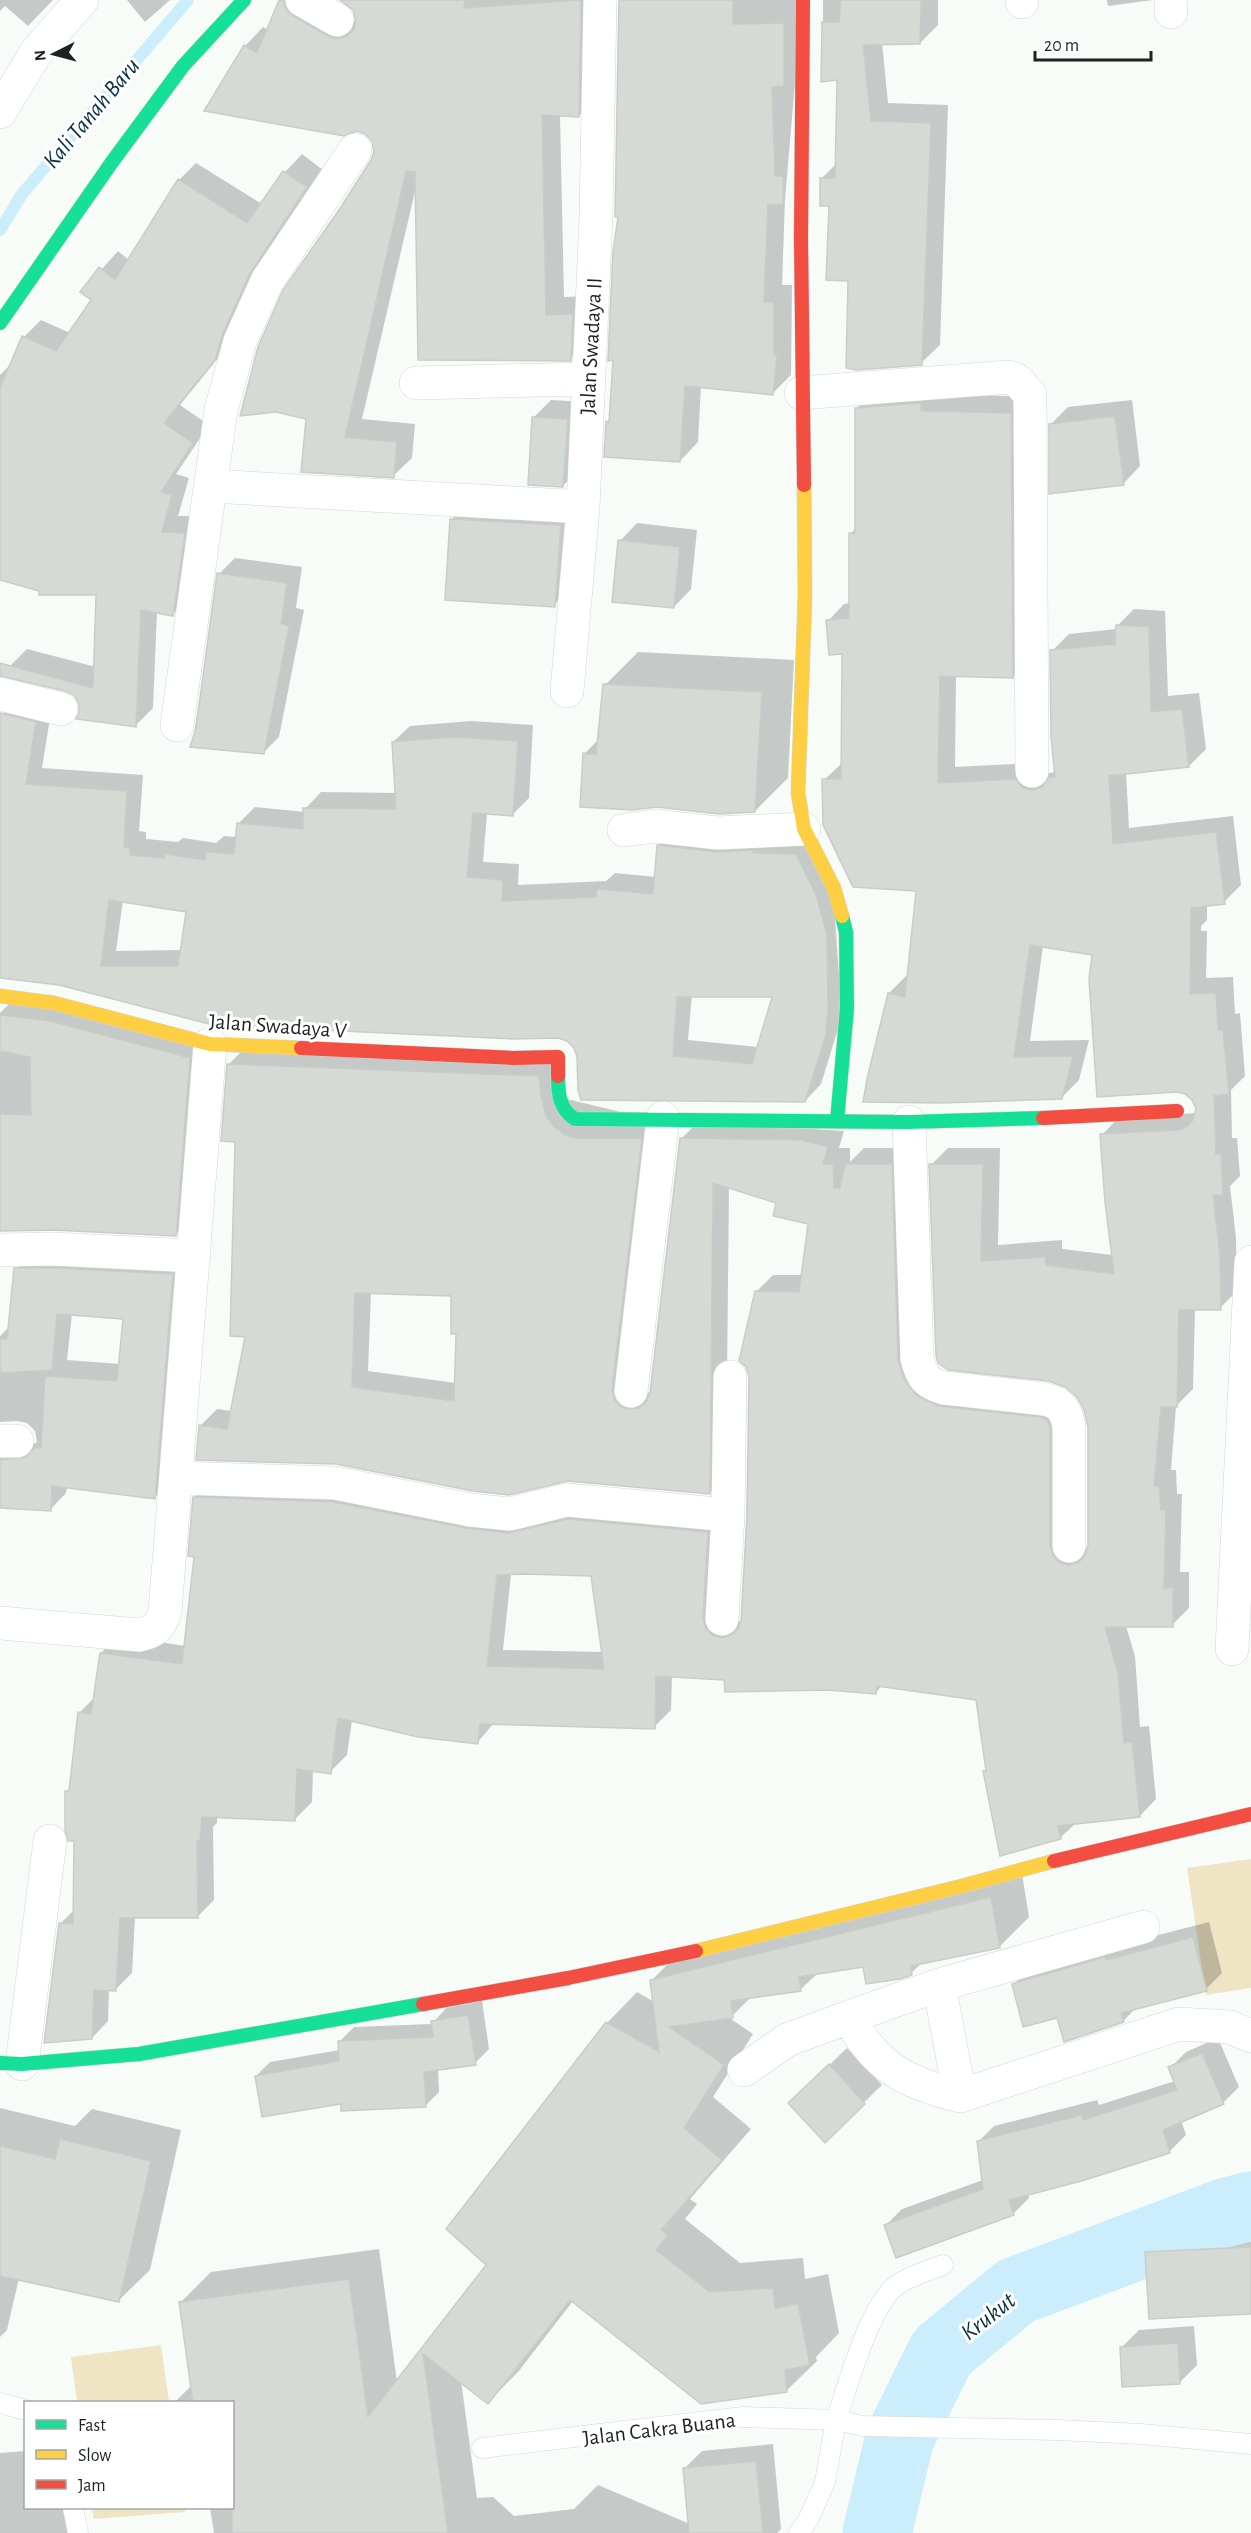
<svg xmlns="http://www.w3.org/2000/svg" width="1251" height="2533" viewBox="0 0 1251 2533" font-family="'Alegreya Sans',sans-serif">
  <rect width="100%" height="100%" fill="#f7fcf9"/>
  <!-- green -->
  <path fill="#efe5c5" d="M1251 1859V1988L1206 1995 1187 1868Z
    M161 2345 169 2402H77L71 2357Z
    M92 2508H184L185 2512 94 2519Z"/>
  <!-- shadow -->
  <path fill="#0003" fill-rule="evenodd" d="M0 0H53L28 26 5 6 0 11Z
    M127 0H170L145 22Z
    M283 0H314L347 19 357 21 354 9 343 0H599L597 98 579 116 560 115 564 297 590 296 589 341 570 359 416 187 362 419 415 424 412 458 393 476 302 471 375 152 373 142 367 134 245 46 263 27 268 30Z
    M620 0H802L785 200 782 285H792L791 375 773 393 701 386 698 442 680 461 607 422 611 418 619 215Z
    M823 0H938V25L920 43H882L888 103 948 105 940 345 921 363 849 280 822 178 837 163 839 79 823 80Z
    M1107 0H1153L1108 6Z
    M302 154 323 170 232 341 180 405 209 425 176 474 189 478 178 516H201L190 597 173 614 157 611 153 708 135 726 81 704 75 694 10 666 27 649 96 667 98 594 0 578V375L13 362 24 337 41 320 70 333 93 300 82 291 118 251 129 260 179 180 196 163 262 204 285 172Z
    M874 391 1028 397 1029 660 1012 677 956 675 955 767 1032 763 1040 771 1050 773 1056 772 1052 651 1069 634 1117 629V626L1134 609 1165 611 1168 696 1199 693 1206 749 1189 766 1126 773 1129 828 1233 816 1241 885 1224 902 1207 904V920L1201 926V931H1207L1206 978 1233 977 1235 1014 1240 1013 1245 1076 1231 1090 1232 1138H1237L1240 1176 1230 1186 1236 1238 1237 1291 1220 1308 1195 1309 1193 1389 1176 1406 1171 1470H1176L1177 1494H1182L1180 1572H1189V1608L1172 1625 1126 1626 1135 1656 1140 1727 1149 1726 1156 1799 1140 1816 1076 1823 1060 1838 985 1772 987 1769 978 1699 882 1686 876 1692 672 1676 671 1710 654 1727 494 1723 477 1743 352 1720 347 1755 330 1772 313 1770 312 1802 295 1819 217 1816V1823L213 1827 214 1900 197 1917H135L132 1973 115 1990 109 1989 108 2021 92 2038 60 1924 75 1909 76 1840 67 1792 71 1787 80 1712 95 1697 101 1653 118 1636 186 1646 195 1555 194 1498 211 1481 724 1516 738 1621H742L756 1292 773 1275H803L810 1223 778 1202 729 1186 726 1476 709 1493 200 1426 217 1409 232 1411 247 1335 237 1141 229 1064 246 1047 556 1060 563 1098 658 1121 646 1393 651 1392 681 1139 698 1122 844 1131 839 1148H850V1162L864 1148H908L933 1379 1058 1401 1076 1545 1089 1548V1427L1086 1410 1078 1396 1065 1385 1049 1379 948 1368 931 1165 948 1148H1000L998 1245 1062 1240V1249L1113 1255 1102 1135 1118 1118 1197 1113V1110L1194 1100 1094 953 1043 946 1030 1041 1089 1040 1079 1080 1062 1097 889 993 906 976 909 977 918 889 824 780 842 763 843 652 828 621 844 604 851 603 850 534 857 527V408ZM371 1292 452 1294 457 1333 456 1383 368 1371ZM511 1574H592L603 1652 503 1650Z
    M551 400 585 402 580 468 563 486 534 417Z
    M1132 400 1140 466 1123 484 1050 425 1068 407Z
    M477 494 586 499 580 579 554 605 451 520Z
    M637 523 697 530 691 589 674 607 620 541Z
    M235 558 302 567 296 608 304 610 279 737 263 753 192 746 219 574Z
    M638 652 794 660 788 778 755 811 584 754 599 739 605 685Z
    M19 698 52 706 42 768 143 775 139 831 146 832V839L178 842 183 838 216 843 224 836 237 837 239 823 255 807 305 812V809L321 792 397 793 393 742 410 726 471 721 533 725 529 798 513 814 487 813 483 862 519 864 518 885 606 881 615 873 656 877 658 846 675 829 812 838 832 878 842 1016 821 1084 805 1101 578 1056 576 1047 568 1040 558 1037 0 976V733L3 714ZM123 900 187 911 182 950 116 951ZM692 995 774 996 758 1047 688 1040Z
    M14 999 206 1042 192 1218 175 1235 54 1229 0 1230V1013Z
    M32 1253 189 1258 171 1481 155 1497 67 1487 66 1493 50 1510 0 1507V1434L8 1442 34 1444 37 1442 35 1431 27 1423 17 1421 0 1422V1336L10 1326 16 1269ZM72 1314 125 1318 120 1364 67 1360Z
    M1021 1868 1029 1917 999 1947 923 1962 911 1973 865 1965 818 1973 800 1990 752 1996 732 2016 728 2017 753 2034 713 2097 751 2129 690 2199 697 2204 685 2219 740 2263 803 2258 805 2279 828 2274 839 2333 816 2357 817 2361 786 2391 573 2301 518 2372 488 2402 461 2381 477 2498 493 2497 514 2516 574 2509 598 2485 690 2524 685 2468 702 2451 773 2444 781 2529 777 2533H214L210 2508H232V2402H175L192 2385 181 2302 211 2272 379 2249 397 2382 488 2265 448 2229 607 2023 637 1992 654 2002 652 1980 682 1950Z
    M1209 1922 1222 1973 1206 1989 1137 2007 1123 2021 1058 2016 1014 1984 1030 1968Z
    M482 2001 489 2049 475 2063 438 2069 439 2092 425 2106 342 2102 256 2076 270 2062 340 2050V2041L354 2027 432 2024 446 2008Z
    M1218 2038 1239 2087 1223 2103 1181 2120 1186 2135 1170 2151 1028 2193 1029 2198 1013 2214 886 2225 902 2209 983 2180 978 2142 994 2126 1097 2100 1099 2105 1175 2081 1170 2068 1186 2052Z
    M847 2048 882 2085 825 2140 790 2103Z
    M0 2108 75 2126 92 2109 181 2130 150 2270 118 2301 19 2278 7 2330 0 2337Z
    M1251 2223V2313L1147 2252 1173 2227Z
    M1194 2326 1197 2365 1179 2383 1122 2347 1139 2330Z
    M26 2451V2508H72L74 2533H0V2453Z"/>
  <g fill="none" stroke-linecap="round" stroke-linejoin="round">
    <!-- stream -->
    <path stroke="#cceefc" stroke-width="12" d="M0 230 22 194 188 0"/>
    <!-- river -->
    <path stroke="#cceefc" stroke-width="69" d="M877 2533 900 2437 942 2352 1016 2291 1224 2213 1251 2206"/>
  </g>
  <!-- building -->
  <path fill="#d6dad4" stroke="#c9cdc8" stroke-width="1.5" fill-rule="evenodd" d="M279 0H283L286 9 293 16 328 36 336 39 347 36 354 29 356 21 353 10 340 0H465L464 8 581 0 579 117 542 115 546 315 573 314 571 361 418 360 415 172 406 171 345 437 397 442 394 478 301 472 306 419 276 412 240 416 258 347 283 290 339 210 371 160 374 152 372 141 365 134 357 131 344 136 204 111 244 45 257 53Z
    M619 0H733V24L784 23V86L772 87 775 176H783V205L768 204 764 302H774V355H777L773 395 685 386 680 462 604 457 606 421 609 422 613 360 608 361 613 251 618 217H615Z
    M841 0H921L920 44 863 45 871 121 931 123 922 365 856 370 846 368 848 281 826 280 829 206H820V178H835L837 80 821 82 822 22H839Z
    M283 171 307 187 250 273 223 333 215 360 164 423 193 443 161 492 172 495 162 532 185 533 173 616 141 610 136 727 76 719 79 713V704L74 695 65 691 0 676V663L93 688 96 595H39V591L0 580V388L22 336 56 351 91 300 80 292 99 267 115 280 178 179 247 223Z
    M921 403V411L1011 413 1013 678 940 676 938 783 1015 779 1023 788 1033 790 1042 787 1049 777H1055L1051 737 1050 650 1115 644 1116 625 1149 627 1151 712 1182 709 1189 767 1109 776 1113 844 1216 832 1225 904 1191 908 1190 994 1216 993 1218 1030H1223L1229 1094 1214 1096 1216 1154H1221L1223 1195H1213L1220 1256 1221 1310H1179L1177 1407H1161L1154 1486H1159L1161 1510H1166L1164 1588H1173V1627H1105L1118 1674 1124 1743 1132 1742 1140 1817 1058 1826 1061 1839 1000 1856 983 1771H986L976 1700 877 1686 876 1694 827 1690 725 1692 724 1680 656 1676 655 1729 480 1724 478 1744 418 1737 338 1718 331 1774 297 1769 295 1821 202 1817 200 1841H197L198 1918H120L116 1991 94 1990 92 2039 44 2043 59 1923 73 1924 74 1841H68L65 1830V1791H69L78 1712 91 1714 100 1653 182 1664 194 1557 188 1556 193 1497 333 1502 466 1528 508 1533 568 1519 708 1532 703 1618 705 1627 712 1635 722 1638 731 1635 738 1629 741 1621 747 1515 749 1377 746 1367 739 1361 755 1291 799 1292 808 1224 773 1216 776 1203 713 1183 710 1494 568 1481 509 1495 473 1491 336 1464 196 1460 199 1425 227 1429 245 1337 230 1336 235 1142 221 1141 227 1064 539 1076 541 1096 546 1116 554 1127 565 1135 575 1138H642L612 1389 614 1399 620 1406 628 1409 639 1408 646 1402 650 1393 680 1138 802 1140 828 1147 823 1164H833L834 1188H840L845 1164H892L898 1360 904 1379 916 1395 938 1406 1040 1417 1047 1420 1050 1429V1546L1053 1555 1059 1562 1068 1565 1079 1562 1085 1555 1088 1546V1427L1084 1410 1077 1397 1065 1387 1049 1381 948 1370 938 1363 936 1356 929 1164H983L981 1261 1045 1257 1046 1265 1114 1274 1105 1202 1100 1134 1179 1130 1188 1126 1193 1120 1196 1109 1192 1100 1185 1094 1177 1092 1097 1097 1089 979 1092 955 1030 945 1014 1057 1073 1056 1062 1099 941 1103 863 1102 867 1079 888 993 905 997 916 891 853 887 823 825 822 779H841L842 654 829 655 826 620 849 618V533H855V408ZM355 1293 451 1296V1334H456L454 1401 352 1387ZM526 1574 591 1576 604 1669 487 1666 497 1575Z
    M1115 416 1124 485 1049 494V424Z
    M532 417 568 419 563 487 528 485Z
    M450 519 561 525 555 607 445 600Z
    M618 540 680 547 674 608 612 602Z
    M217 573 287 583 281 624 289 626 264 754 190 747 196 728Z
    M603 684 762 692 755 812 719 814 657 807 632 810 580 807 583 753 596 755Z
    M0 713 36 722 26 784 127 791 124 847 130 848V855L164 858 165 854 205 860 206 852 234 854 237 823 303 829V808L396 809 392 742 454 737 518 741 513 816 473 813 467 877 503 880 502 901 596 897 597 889 653 894 657 845 716 852 754 850 753 853 796 854 816 895 827 935 828 1007 826 1034 805 1102 581 1100 578 1090 577 1057 574 1048 567 1041 558 1038 513 1039 213 1025 59 985 0 978ZM109 900 186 912 178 966H101ZM677 997H772L752 1064 673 1056Z
    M0 1015 50 1021 190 1058 176 1236 54 1230 0 1231V1114L31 1115 30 1057 0 1051Z
    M14 1268H53L173 1274 155 1499 52 1486 51 1511 0 1508V1460L26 1457 34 1448H41L45 1376 117 1381 123 1319 57 1314 52 1370 0 1373V1339H7Z
    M991 1897 1000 1948 911 1966 912 1975 900 1979 866 1984 863 1967 799 1977 801 1991 731 2001 733 2018 669 2027 724 2065 684 2128 722 2160 661 2230 668 2235 656 2250 710 2292 773 2288 775 2308 798 2304 810 2365 785 2370 787 2392 701 2404 570 2300 488 2404 423 2354 448 2533H232V2403H193L179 2302 349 2279 368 2417 486 2265 446 2229 606 2022 659 2052 650 1980Z
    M1193 1937 1207 1991 1121 2013 1124 2022 1064 2042 1057 2018 1023 2027 1012 1984 1105 1957 1106 1960Z
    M468 2015 476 2065 424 2072 426 2107 341 2111V2104L262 2117 255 2076 339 2061 338 2041 433 2037 431 2021Z
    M1202 2053 1224 2104 1163 2130 1170 2153 1085 2180 1009 2200 1014 2215 896 2258 884 2225 983 2189 977 2141 1082 2115 1083 2120 1177 2090 1168 2067Z
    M829 2064 865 2104 825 2143 788 2103Z
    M60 2139 151 2161 119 2302 0 2276V2146L55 2159Z
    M1251 2247V2314L1149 2319 1145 2252Z
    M1178 2343 1180 2384 1122 2387 1120 2347Z
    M756 2461 763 2533H689L683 2468Z"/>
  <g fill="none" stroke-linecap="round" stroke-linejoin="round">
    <!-- lane casing -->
    <g stroke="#d1d8d4" stroke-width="21">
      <path id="lane" d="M0 2403 26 2410
        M482 2448 743 2417 836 2420C848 2387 870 2300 900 2283 913 2275 929 2270 943 2265
        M73 2508 78 2533
        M799 2533 808 2520 825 2482 836 2420 863 2426 1057 2430 1141 2434 1251 2444"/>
    </g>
    <!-- street casing -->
    <g stroke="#d1d8d4" stroke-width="34">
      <path id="street" d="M302 0 337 20
        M1171 0V12
        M1022 2V0
        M0 112 37 51 82 0
        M416 383 588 379
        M801 393 1009 377 1018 381 1030 395 1032 771
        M211 486 583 507
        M567 691 583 507 596 217 600 0
        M0 694 61 709
        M177 725 221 410 240 341 267 281 355 150
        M624 830 655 826 718 833 804 829
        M909 1122 917 1359C922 1377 926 1383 944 1388L1044 1399C1061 1403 1066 1410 1069 1427V1546
        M0 1250 53 1249 194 1256
        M631 1391 663 1118
        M0 1441H17
        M178 1478 335 1483 470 1510 510 1514 567 1500 728 1515
        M722 1619 728 1515 730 1377
        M0 1623 139 1635C154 1632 160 1627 165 1612L210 1044
        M1232 1649 1251 1262
        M939 1985 960 2096
        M849 2017 939 1985 1143 1927
        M22 2064 50 1841
        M744 2070 787 2040 849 2017C875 2067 906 2083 960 2096L1179 2024 1230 2027 1251 2036"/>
    </g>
    <!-- fast casing -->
    <g stroke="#d1d8d4" stroke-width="15">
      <path id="fast" d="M0 323 112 162 183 66 244 0
        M558 1076C558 1093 559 1109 575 1119L908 1122 1043 1118
        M837 1121 847 1008 846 932 842 916
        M0 2063 22 2064 139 2054 423 2004"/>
    </g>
    <!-- slow casing -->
    <g stroke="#d1d8d4" stroke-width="15">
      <path id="slow" d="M804 485 805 595 798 793 804 829 834 888 842 916
        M0 996 54 1003 210 1044 301 1048
        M696 1951 962 1886 1054 1861"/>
    </g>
    <!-- jam casing -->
    <g stroke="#d1d8d4" stroke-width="15">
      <path id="jam" d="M803 0 801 238 804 485
        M301 1048 513 1058 558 1057V1076
        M1043 1118 1177 1111
        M1054 1861 1251 1814
        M423 2004 568 1978 696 1951"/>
    </g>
    <!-- lane -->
    <use href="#lane" stroke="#fefffe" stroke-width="20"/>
    <!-- street -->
    <use href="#street" stroke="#fefffe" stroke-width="33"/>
    <!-- fast -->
    <use href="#fast" stroke="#16e098" stroke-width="14"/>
    <!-- slow -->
    <use href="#slow" stroke="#ffcf43" stroke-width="14"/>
    <!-- jam -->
    <use href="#jam" stroke="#f24e42" stroke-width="14"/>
  </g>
  <g text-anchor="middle" stroke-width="6" stroke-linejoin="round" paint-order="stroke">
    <!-- street labels -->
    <g font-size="22" fill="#1c241f" stroke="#fff">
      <text transform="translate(590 346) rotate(-87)" y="8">Jalan Swadaya II</text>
      <text transform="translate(278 1025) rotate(4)" y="8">Jalan Swadaya V</text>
      <text transform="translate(659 2428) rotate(-7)" y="8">Jalan Cakra Buana</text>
    </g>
    <!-- water labels -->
    <g font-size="24" font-style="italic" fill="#09303e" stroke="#fff">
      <text transform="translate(91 113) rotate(-50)" y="8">Kali Tanah Baru</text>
      <text transform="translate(988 2316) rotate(-38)" y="8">Krukut</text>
    </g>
  </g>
  <!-- legend -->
  <rect x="24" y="2401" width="210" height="108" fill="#ffffff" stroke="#a4a7a5" stroke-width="1.5"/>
  <rect x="36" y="2420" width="30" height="9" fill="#16e098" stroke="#a4a7a5" stroke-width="1.5"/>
  <text x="78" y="2431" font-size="18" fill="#1c241f">Fast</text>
  <rect x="36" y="2450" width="30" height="9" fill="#ffcf43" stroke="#a4a7a5" stroke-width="1.5"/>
  <text x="78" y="2461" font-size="18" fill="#1c241f">Slow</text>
  <rect x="36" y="2480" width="30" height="9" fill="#f24e42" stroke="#a4a7a5" stroke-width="1.5"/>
  <text x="78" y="2491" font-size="18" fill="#1c241f">Jam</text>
  <!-- north arrow -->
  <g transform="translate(54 54) rotate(264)" stroke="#ffffff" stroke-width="4.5" paint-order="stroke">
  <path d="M0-4.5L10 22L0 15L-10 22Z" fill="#1c241f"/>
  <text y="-9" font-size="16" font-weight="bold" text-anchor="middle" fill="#1c241f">N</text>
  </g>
  <!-- scale -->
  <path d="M1035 51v9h116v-9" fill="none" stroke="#1c241f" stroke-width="3"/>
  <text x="1044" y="51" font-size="18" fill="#1c241f" stroke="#ffffff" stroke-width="4.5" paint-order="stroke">20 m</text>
</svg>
